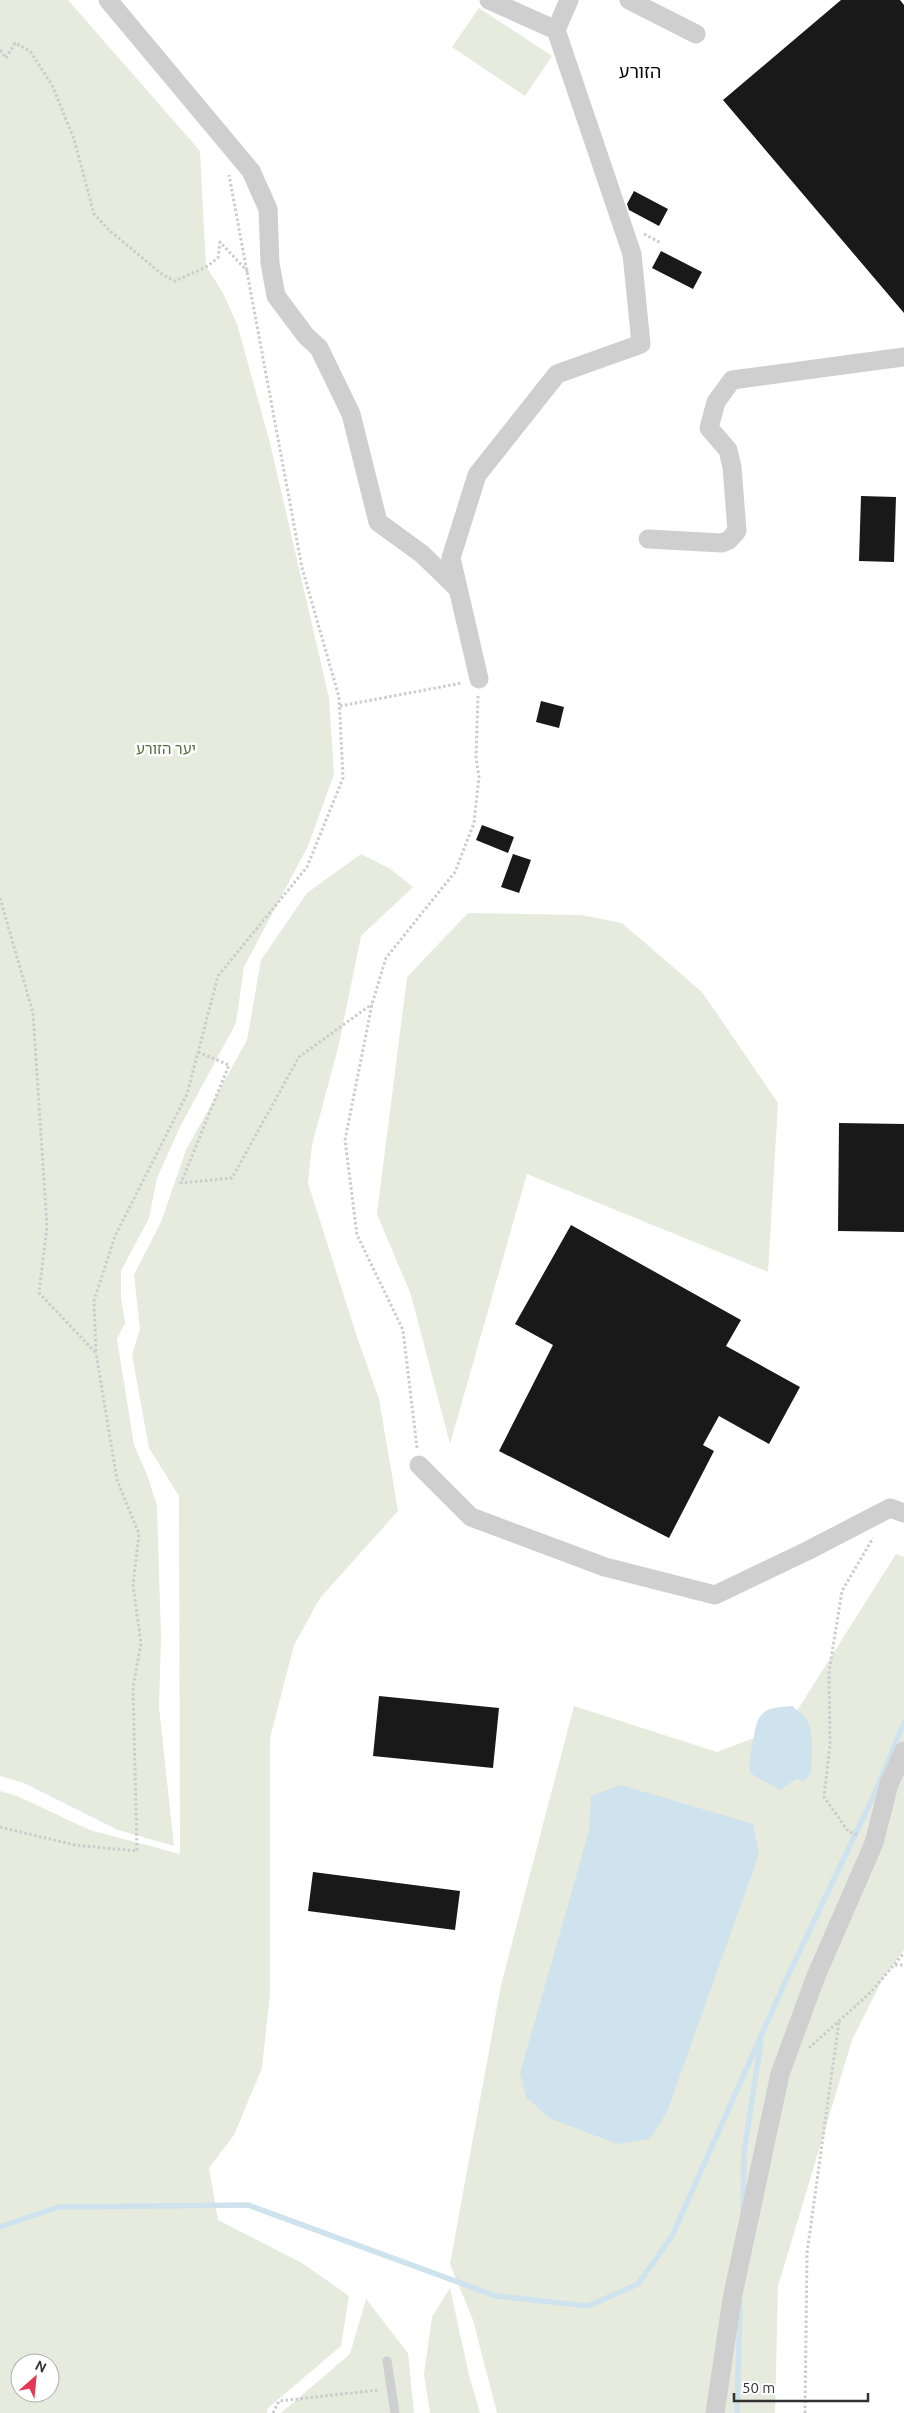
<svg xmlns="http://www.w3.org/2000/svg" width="904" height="2413" viewBox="0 0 904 2413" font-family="Ubuntu,'Noto Sans Hebrew',sans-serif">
  <rect width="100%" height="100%" fill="#fff"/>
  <!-- green -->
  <path fill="#e6ebde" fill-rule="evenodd" d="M0 0H68L200 151 206 266 223 293 237 324 270 443 329 698 334 774 308 846 244 967 236 1023 180 1127 157 1178 149 1218 121 1271V1298L125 1323 117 1339 134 1445 148 1477 157 1506 161 1637 159 1707 174 1846 118 1830 24 1783 0 1776Z
    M479 8 552 56 525 96 452 47Z
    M361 854 389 868 413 887 361 936 339 1044 312 1145 308 1183 358 1340 379 1399 398 1511 320 1598 294 1645 270 1738V1994L262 2068 234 2135 209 2168 218 2220 302 2263 349 2296 341 2346 268 2408 267 2413H0V1791L17 1796 90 1830 180 1854 179 1496 149 1448 132 1355 140 1329 134 1275 161 1222 186 1150 247 1040 261 960 307 893ZM20 2363H50V2393H20Z
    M468 913 581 915 622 923 702 992 778 1103 768 1272 527 1174 450 1444 411 1295 377 1214 407 977Z
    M896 1554 904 1557V1950L882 1980 852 2040 778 2286 775 2413H497L473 2320 450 2264 501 1985 574 1706 717 1752 788 1725Z
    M450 2288 469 2375 480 2413H430L424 2374 432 2317Z
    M366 2299 408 2353 414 2413H281L350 2354Z"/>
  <!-- water -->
  <path fill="#cee3ed" d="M792 1706C797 1710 804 1715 807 1720 816 1736 810 1756 812 1772L804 1781 796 1779 780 1790C769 1783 759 1780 750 1772 749 1759 751 1749 754 1736 758 1709 766 1708 792 1706Z
    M621 1785 753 1824 759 1854 667 2112 650 2139 617 2144 549 2118 526 2097 520 2073 589 1831 591 1796Z"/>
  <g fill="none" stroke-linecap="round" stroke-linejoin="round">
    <!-- stream -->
    <path stroke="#cee3ed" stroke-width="5.5" d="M743 2211 744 2152 761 2041
      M0 2227 58 2207 248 2205 496 2296 588 2306 638 2284 672 2236 786 1980 873 1797 904 1723
      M737 2413 740 2303"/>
  </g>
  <!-- building -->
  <path fill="#191919" d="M841 0H900L904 5V313L723 100Z
    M634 191 668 209 659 226 629 210 627 204Z
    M661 251 702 272 693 289 652 268Z
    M861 496 896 497 894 562 859 561Z
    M541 701 564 707 559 728 536 722Z
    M482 825 514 837 508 853 476 840Z
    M513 854 531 860 519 893 501 887Z
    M839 1123 904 1124V1232L838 1231Z
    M571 1225 741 1320 726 1346 800 1387 769 1444 719 1416 703 1445 714 1451 669 1538 499 1451 553 1345 515 1324Z
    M379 1696 499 1708 493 1768 373 1756Z
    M313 1872 460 1891 455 1930 308 1911Z"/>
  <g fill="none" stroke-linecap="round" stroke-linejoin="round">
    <!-- path -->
    <path stroke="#ccc" stroke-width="3" stroke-dasharray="2.5 2.5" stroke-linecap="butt" d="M0 50 6 58 15 43 30 51 52 85 74 139 94 214 110 231 163 275 175 281 206 267 218 258 220 242 248 272
      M644 234 661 243
      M340 706 462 683
      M0 898 33 1013 47 1226 39 1293 96 1353 94 1301 115 1236 187 1094 218 976 307 867 343 778 339 697 302 568 229 175
      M198 1052 229 1065 181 1183 232 1178 299 1057 372 1004
      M417 1448 403 1330 357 1235 345 1140 372 1004 386 958 455 872 474 823 479 777 476 758 478 696
      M0 1827 75 1845 137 1851 133 1687 141 1643 133 1585 139 1534 117 1480 96 1353
      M857 1835 848 1831 824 1797 830 1745 829 1672 842 1591 873 1538
      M895 1965H904
      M809 2048 871 1992 904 1953
      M273 2413 279 2401 379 2390
      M805 2413 807 2253 839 2021"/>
    <!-- lane -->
    <path stroke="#cfcfcf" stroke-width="9" d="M387 2361 395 2413"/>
    <!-- street -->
    <path stroke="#cfcfcf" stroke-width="19" d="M108 0 251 171 268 209 270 263 276 296 306 336 319 348 351 414 378 522 422 554 458 589
      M489 0 556 30
      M629 0 696 34
      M648 539 722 543 729 540 737 531 732 467 728 450 709 428 716 402 732 380 904 357
      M479 679 451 558 477 475 557 374 641 344 632 254 556 30 569 0
      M419 1465 471 1517 605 1567 715 1595 807 1551 890 1508 904 1513
      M715 2413 732 2299 780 2074 816 1976 874 1843 889 1784 904 1751"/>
  </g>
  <g text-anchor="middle" stroke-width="5" stroke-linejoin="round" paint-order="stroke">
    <!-- park labels -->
    <g font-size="15" fill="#596e3f" stroke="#fff">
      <text x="166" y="754">יער הזורע</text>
    </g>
    <!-- quarter labels -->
    <g font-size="18" fill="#000" stroke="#fff">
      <text x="640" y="78">הזורע</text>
    </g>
  </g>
  <!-- north arrow -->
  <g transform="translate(35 2378) rotate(27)"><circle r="24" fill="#ffffff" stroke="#adadad"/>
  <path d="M0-4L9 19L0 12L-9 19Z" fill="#e43953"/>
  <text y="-8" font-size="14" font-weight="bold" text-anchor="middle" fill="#323232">N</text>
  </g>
  <!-- scale -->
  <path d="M734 2393v8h134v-8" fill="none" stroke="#323232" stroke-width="2.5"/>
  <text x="742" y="2393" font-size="15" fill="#323232" stroke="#ffffff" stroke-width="4" paint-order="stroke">50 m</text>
</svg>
